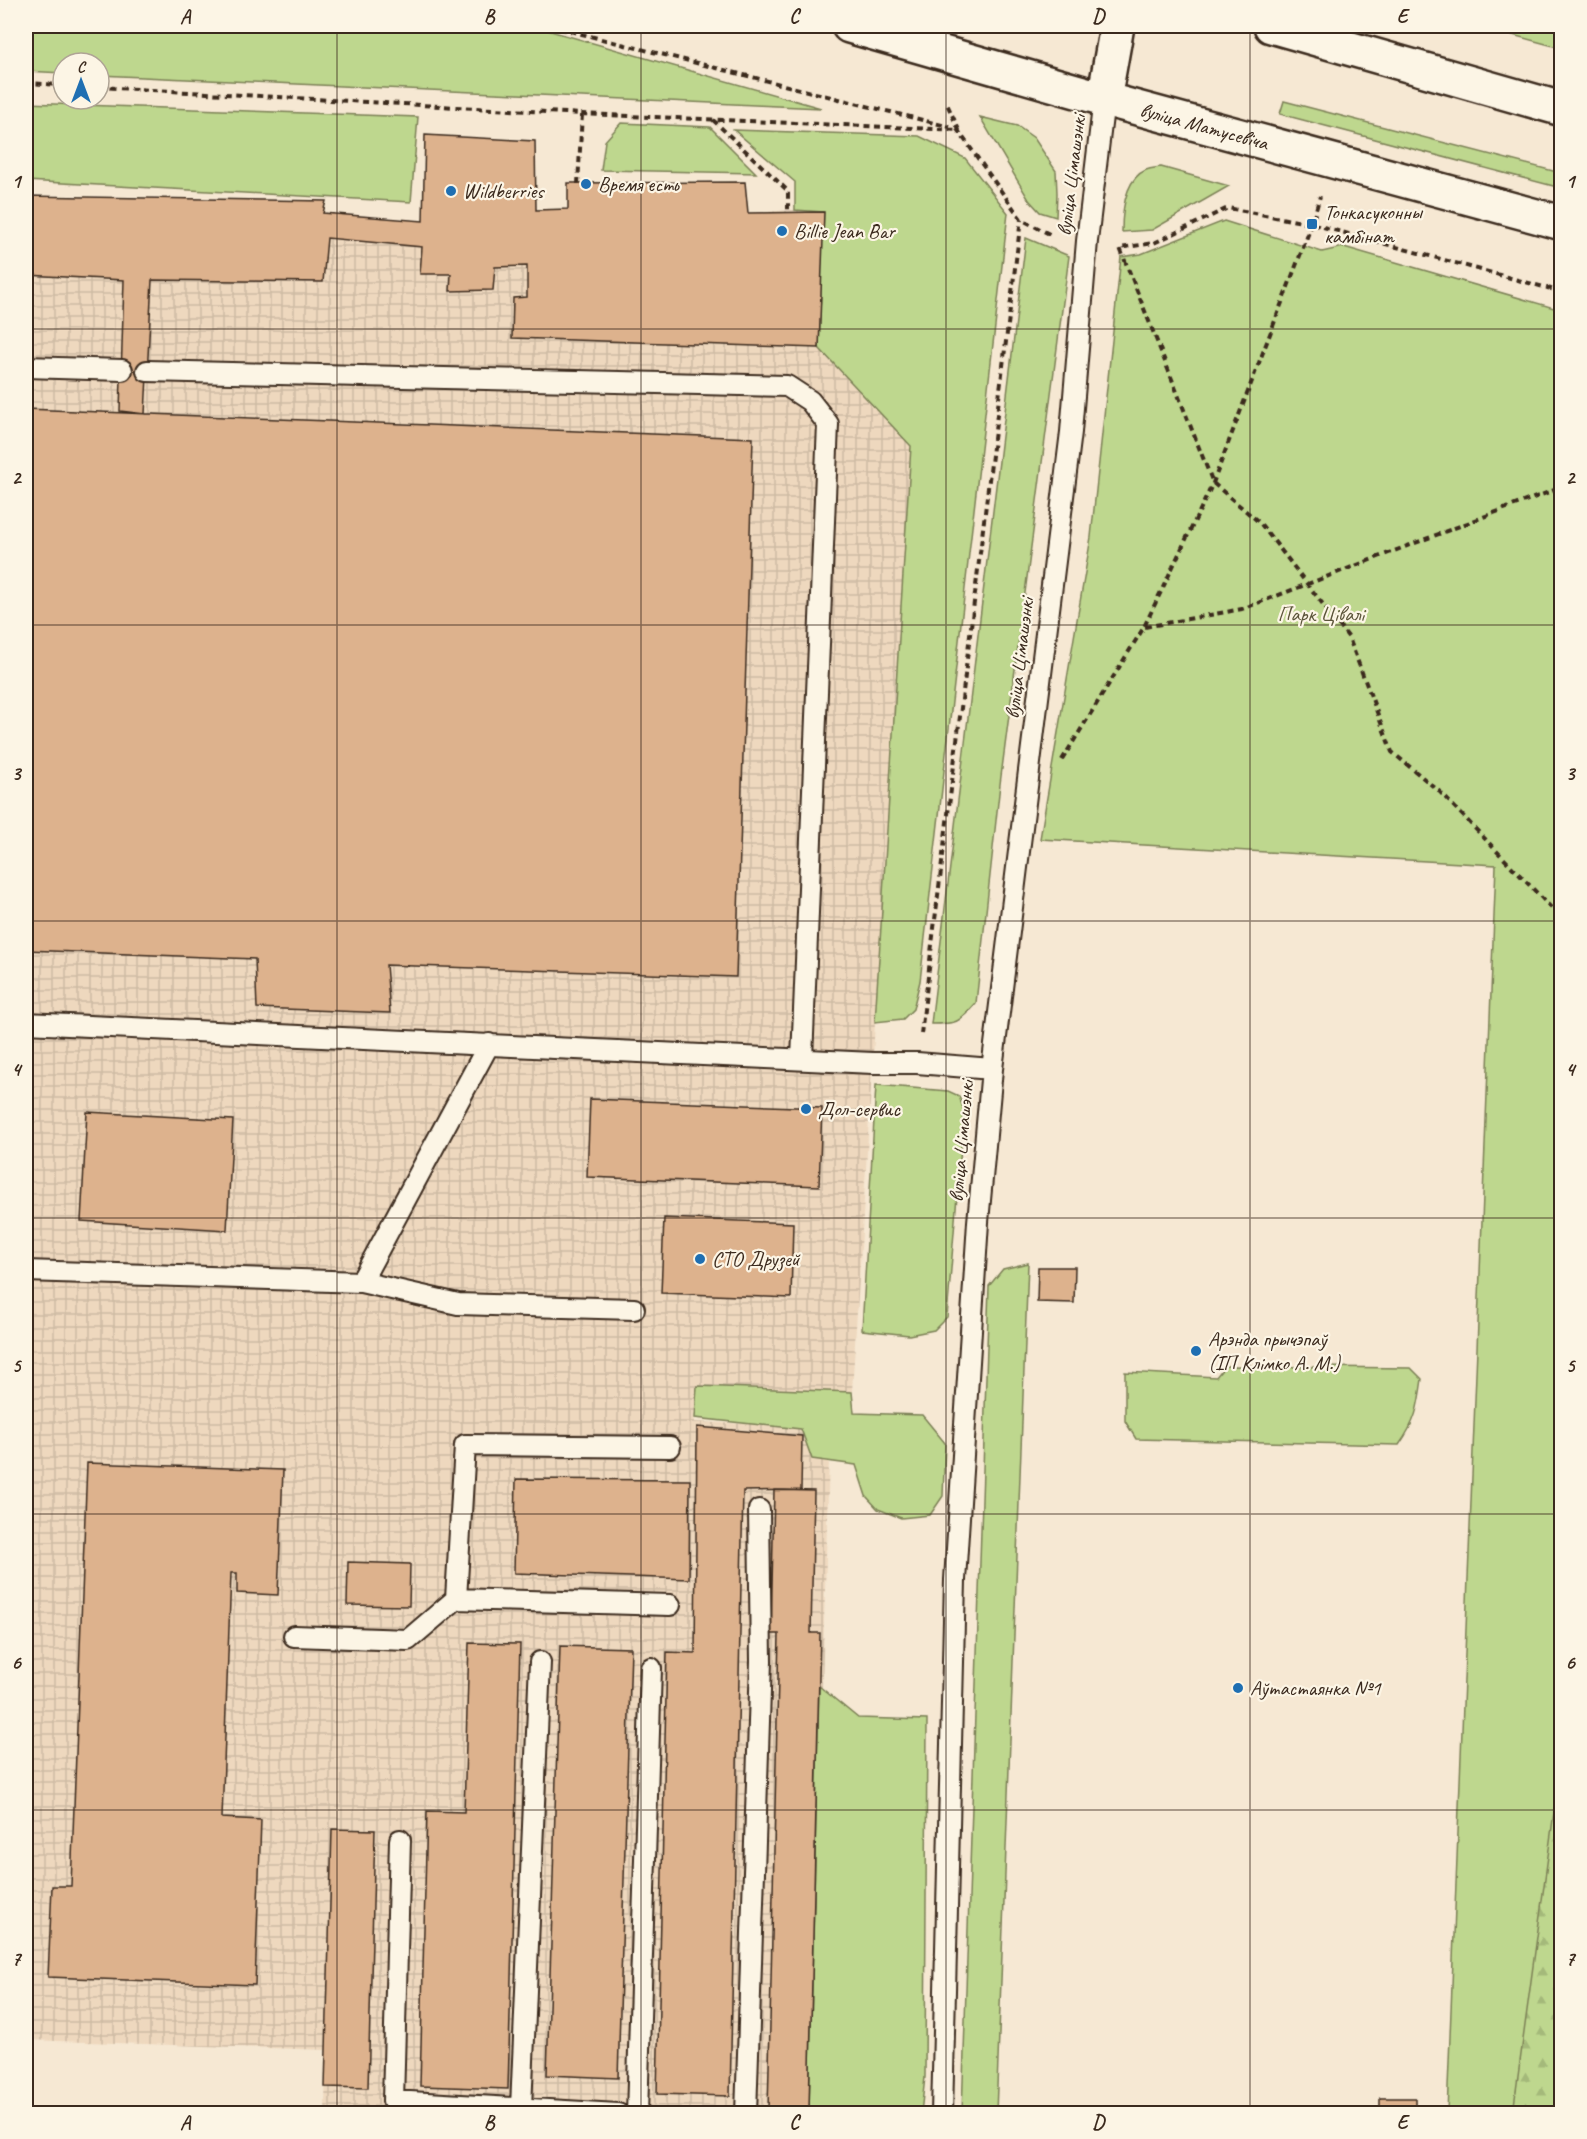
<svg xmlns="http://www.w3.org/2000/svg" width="1587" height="2139" viewBox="0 0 1587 2139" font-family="Caveat,sans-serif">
  <defs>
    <pattern id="industrial-grid" width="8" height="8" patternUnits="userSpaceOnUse" patternTransform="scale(1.5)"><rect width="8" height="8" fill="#eed8be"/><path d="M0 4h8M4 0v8" fill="none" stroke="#cdbaa3"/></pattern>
    <pattern id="forest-firs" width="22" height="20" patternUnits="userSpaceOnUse" patternTransform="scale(1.5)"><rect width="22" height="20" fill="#bed78e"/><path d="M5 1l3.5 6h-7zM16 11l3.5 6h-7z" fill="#a4b97a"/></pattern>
  </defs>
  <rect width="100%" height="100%" fill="#f6e8d3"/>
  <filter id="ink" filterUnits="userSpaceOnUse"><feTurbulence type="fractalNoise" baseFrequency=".0167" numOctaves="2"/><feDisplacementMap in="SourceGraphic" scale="12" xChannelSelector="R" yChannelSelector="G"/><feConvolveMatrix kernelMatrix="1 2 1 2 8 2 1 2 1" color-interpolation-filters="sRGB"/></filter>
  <g filter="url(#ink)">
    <!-- industrial -->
    <path fill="url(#industrial-grid)" d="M425 135 535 141 537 210 568 209V183L748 213 795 210 824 212 819 348 911 446 852 1392 697 1386 694 1422 830 1427 809 2111 810 2113H325L326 2050 26 2040V196L326 201 323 213 423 221Z"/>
    <!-- green -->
    <path fill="#bed78e" stroke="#7c8056" stroke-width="1.5" d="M26 26H533L821 108 99 75V63H63V73L26 71Z
      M1479 26H1561V48Z
      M1284 101 1561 173V188L1280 114Z
      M26 103 418 117 411 202 26 181Z
      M980 117 1017 126 1034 138 1056 171 1057 193 1056 217 1040 212 1029 200Z
      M621 123 710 127 756 173 601 170 605 141Z
      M734 130 919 136 965 158 1008 213 920 981 913 1009 903 1019 875 1022 911 446 819 348 823 212 795 210V182Z
      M1161 167 1229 186 1152 230 1122 232C1122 212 1125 179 1146 170 1151 168 1156 168 1161 167Z
      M1224 221 1322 252 1344 247 1561 310V2113H1447L1496 865 1040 839 1091 537 1121 257 1141 254Z
      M1026 238 1069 256 1000 784 976 1003C958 1023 958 1024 931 1024Z
      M876 1085 948 1091 959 1096 964 1111 947 1317 934 1330 909 1335 862 1330Z
      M1028 1263 996 2113H962L989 1286 1003 1269Z
      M1225 1366 1411 1368 1422 1379C1418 1408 1416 1421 1399 1445L1136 1439 1125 1421V1372L1216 1377Z
      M697 1386 852 1392 854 1413 922 1415 945 1443 943 1496 930 1515 901 1518 878 1509 866 1496 856 1465 812 1459 801 1429 695 1418Z
      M819 1686 858 1718 927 1720 925 2077 921 2113 813 2114 809 2111Z"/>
    <!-- forest -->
    <path fill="url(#forest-firs)" stroke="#7c8056" stroke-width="1.5" d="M1561 1765V2113H1513L1560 1768Z"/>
    <!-- building -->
    <path fill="#ddb28d" stroke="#3b2a1e" stroke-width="1.5" d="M425 135 535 141 536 210 568 209V183L745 182 748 213 824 212 819 348 512 338 513 298 527 297V266L495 267 493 290 450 291 451 274H420L422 247 327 238 323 282 152 280 145 414 120 411 124 280 26 275V196L326 201 323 213 423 221Z
      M26 409 753 438 736 977 386 965 390 1013 257 1008 255 959 26 950Z
      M590 1099 822 1108 819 1186 587 1177Z
      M87 1112 233 1120 227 1230 81 1221Z
      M664 1218 793 1223 791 1298 661 1293Z
      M1038 1267H1075L1074 1303 1037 1302Z
      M697 1427 802 1436 801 1490 743 1491 730 2096 657 2094 667 1652 695 1653Z
      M87 1463 283 1470 278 1595 237 1593V1573H231L222 1818 261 1820 255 1985 48 1977 52 1886H71Z
      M516 1479 690 1480 689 1579 514 1573Z
      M774 1490 814 1491 811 1633H820L809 2111 768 2110 779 1634H771Z
      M348 1562 410 1564 409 1606 347 1605Z
      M469 1643 520 1644 508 2089 420 2086 427 1811 464 1812Z
      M560 1646 631 1648 618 2078 547 2075Z
      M332 1829 375 1830 368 2088 325 2087Z
      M1380 2098H1415V2114H1380Z"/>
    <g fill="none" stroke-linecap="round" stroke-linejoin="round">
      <!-- lane casing -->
      <g stroke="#3b2a1e" stroke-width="24">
        <path id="lane" d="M26 367 122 370
          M147 371 787 386 810 401 828 424 802 1059
          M26 1023 873 1063H917L992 1069
          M26 1271 361 1282 489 1044
          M361 1282 458 1304 634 1309
          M456 1599 670 1605
          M294 1636 408 1640 456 1599 465 1445 670 1447
          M400 1840 393 2101 618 2114
          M521 2108 540 1662
          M637 2114 651 1668
          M746 2114 761 1661 759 1510
          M942 2114 955 1580 978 1222 992 1069 1071 432 1087 241 1104 99"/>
      </g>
      <!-- secondary casing -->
      <g stroke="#3b2a1e" stroke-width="38">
        <g id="secondary">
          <path id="s1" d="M849 26 1104 99 1562 223"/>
          <path d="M1271 26 1562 109"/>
          <path d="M1104 99 1117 26"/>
        </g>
      </g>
      <!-- path -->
      <path stroke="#3b2a1e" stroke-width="4" stroke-dasharray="6 4.5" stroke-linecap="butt" d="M550 26 950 127
        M26 83 63 85
        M99 87 582 114 959 130 947 104
        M713 120 788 191V212
        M957 129 1021 219 1053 236
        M578 184 582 114
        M1562 292 1312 224 1228 208 1154 243 1120 248 1213 483 1260 523 1349 638 1392 752 1440 792 1562 919
        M1145 627 1242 609 1562 487
        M1062 760 1144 627 1213 483 1312 224 1320 196
        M921 1034 1021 219"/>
      <!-- lane -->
      <use href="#lane" stroke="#fcf5e5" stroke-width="20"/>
      <!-- secondary -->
      <use href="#secondary" stroke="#fcf5e5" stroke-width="33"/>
    </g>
  </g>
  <!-- grid -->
  <path fill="none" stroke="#3b2a1e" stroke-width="1.5" stroke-opacity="0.55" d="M337 26V2114M641 26V2114M946 26V2114M1250 26V2114M26 329H1562M26 625H1562M26 921H1562M26 1218H1562M26 1514H1562M26 1810H1562"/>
  <!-- markers -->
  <g fill="#1f6fb2" stroke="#fcf5e5" stroke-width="2">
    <circle cx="586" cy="184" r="6"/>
    <circle cx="451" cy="191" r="6"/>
    <rect x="1306" y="218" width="12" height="12" rx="3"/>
    <circle cx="782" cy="231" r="6"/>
    <circle cx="806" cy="1109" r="6"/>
    <circle cx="700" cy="1259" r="6"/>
    <circle cx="1196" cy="1351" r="6"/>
    <circle cx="1238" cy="1688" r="6"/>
  </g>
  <g text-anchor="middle" stroke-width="4.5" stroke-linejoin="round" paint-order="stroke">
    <!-- street labels -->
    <g font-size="21" fill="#3b2a1e" stroke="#fcf5e5">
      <text dy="7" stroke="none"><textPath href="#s1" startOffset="369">вуліца Матусевіча</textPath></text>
      <text transform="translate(1071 175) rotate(-83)" y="7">вуліца Цімашэнкі</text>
      <text transform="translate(1019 658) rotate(-83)" y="7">вуліца Цімашэнкі</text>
      <text transform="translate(961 1141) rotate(-85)" y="7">вуліца Цімашэнкі</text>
    </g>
    <!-- poi labels -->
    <g font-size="21" fill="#3b2a1e" stroke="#fcf5e5" text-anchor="start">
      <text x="598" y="191">Время есть</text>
      <text x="463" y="198">Wildberries</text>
      <text x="1324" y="219">Тонкасуконны<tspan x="1324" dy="24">камбінат</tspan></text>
      <text x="794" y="238">Billie Jean Bar</text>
      <text x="818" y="1116">Дол-сервис</text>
      <text x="712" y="1266">СТО Друзей</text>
      <text x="1208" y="1346">Арэнда прычэпаў<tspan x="1208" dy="24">(ІП Клімко А. М.)</tspan></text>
      <text x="1250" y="1695">Аўтастаянка №1</text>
    </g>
    <!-- park labels -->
    <g font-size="21" fill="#5c553a" stroke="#fcf5e5">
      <text x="1321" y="621">Парк Цівалі</text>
    </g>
  </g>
  <!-- margin -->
  <rect width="1587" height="2139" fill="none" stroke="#fcf5e5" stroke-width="66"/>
  <!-- north arrow -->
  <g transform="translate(81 81)"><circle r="28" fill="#fcf5e5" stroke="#afa495" stroke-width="1.5"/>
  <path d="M0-4.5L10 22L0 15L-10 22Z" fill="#1f6fb2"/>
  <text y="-9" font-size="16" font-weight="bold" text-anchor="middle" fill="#3b2a1e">С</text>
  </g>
  <rect x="33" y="33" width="1521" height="2073" fill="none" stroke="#3b2a1e" stroke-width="2"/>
  <g font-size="20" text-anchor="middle" font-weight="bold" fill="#3b2a1e">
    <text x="185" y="23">A</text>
    <text x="489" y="23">B</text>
    <text x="794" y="23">C</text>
    <text x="1098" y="23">D</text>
    <text x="1402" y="23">E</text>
    <text x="16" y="188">1</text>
    <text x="1570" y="188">1</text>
    <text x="16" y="484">2</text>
    <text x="1570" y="484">2</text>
    <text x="16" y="780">3</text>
    <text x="1570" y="780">3</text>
    <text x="16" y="1076">4</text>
    <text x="1570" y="1076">4</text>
    <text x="16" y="1372">5</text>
    <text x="1570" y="1372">5</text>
    <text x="16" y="1669">6</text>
    <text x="1570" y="1669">6</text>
    <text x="16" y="1965">7</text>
    <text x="1570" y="1965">7</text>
    <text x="185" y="2129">A</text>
    <text x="489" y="2129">B</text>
    <text x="794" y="2129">C</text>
    <text x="1098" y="2129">D</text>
    <text x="1402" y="2129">E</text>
  </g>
</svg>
